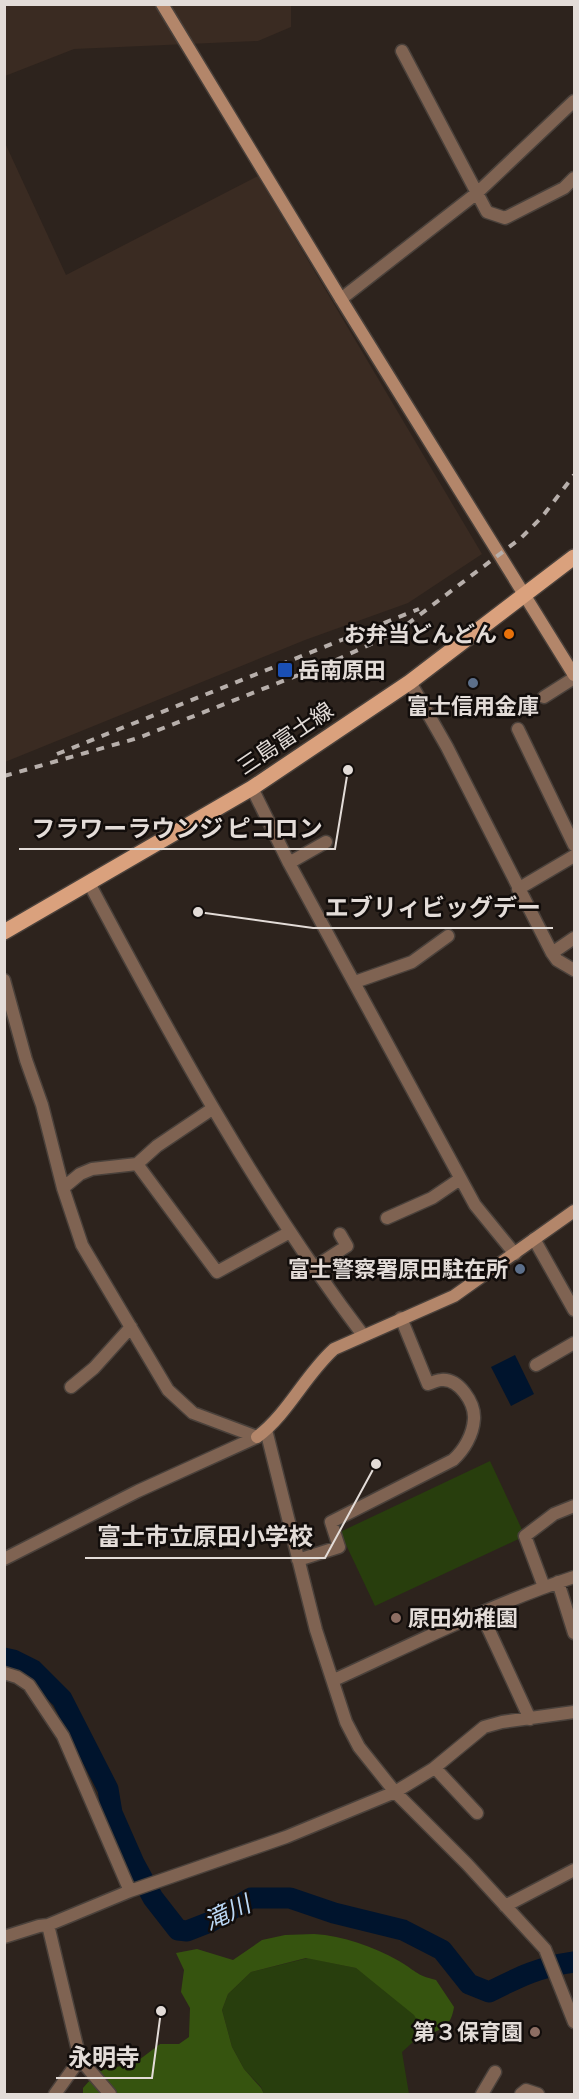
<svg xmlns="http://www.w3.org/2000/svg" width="579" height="2099" viewBox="0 0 579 2099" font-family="'Alegreya Sans','Noto Sans JP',sans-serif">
  <rect width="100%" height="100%" fill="#2d231d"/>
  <!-- built -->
  <path fill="#3a2b22" d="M5 5H291V27L258 41 74 49 5 76Z
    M5 143 66 275 258 176 482 554 408 603 305 640 5 762Z"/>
  <!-- green -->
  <path fill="#283e0d" d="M490 1461 525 1536 375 1606 340 1532Z
    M308 1958 356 1968 412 2009 423 2033 402 2052 409 2094H264L261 2087 244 2069 232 2047 222 2010 228 1994 251 1972Z"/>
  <!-- forest -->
  <path fill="#36540f" d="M314 1934C344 1936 372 1946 399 1961 415 1970 415 1975 436 1980L454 2007C451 2026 443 2030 425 2035L414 2015 356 1968 306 1958 251 1972 228 1994 222 2010 232 2047 244 2069 261 2088 264 2094H83V2088L98 2071 135 2063 160 2044H179L189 2037 190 2008 181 1992 184 1970 176 1953 197 1949 233 1960 262 1940 285 1935Z"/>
  <!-- water -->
  <path fill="#00142d" d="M515 1355 534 1394 511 1406 491 1367Z"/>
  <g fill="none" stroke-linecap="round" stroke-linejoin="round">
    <!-- river -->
    <path stroke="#00142d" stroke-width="21" d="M4 1658 13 1660 33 1670 62 1699 108 1789 112 1813 134 1863 153 1898 178 1930 187 1931 210 1922 251 1898H290L334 1913 403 1930 442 1950 469 1984 489 1992C521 1976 539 1967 574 1962"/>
    <!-- street casing -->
    <g stroke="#4a413b" stroke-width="15">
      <path id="street" d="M402 51 487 212 505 218 564 188 574 178
        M341 299 477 193 574 101
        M410 682 447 747 552 953 557 960 574 970
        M544 697 574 678
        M518 729 574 845
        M252 788 289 863 475 1205 515 1254
        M289 863 326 842
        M89 883C172 1039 256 1194 363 1335
        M518 889 574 856
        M552 953 574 938
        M4 980 26 1060 42 1105 63 1188 82 1245 168 1390 193 1413 257 1437
        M355 982 412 962 448 936
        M137 1164 217 1272 290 1232
        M63 1188 80 1174 92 1169 137 1164 157 1146 212 1109
        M387 1218 432 1198 460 1179
        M534 1239 574 1310
        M313 1268 347 1246 340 1234
        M536 1365 574 1343
        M71 1387 94 1368 131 1327
        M266 1430 316 1630 346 1722 359 1747 395 1792 467 1864 545 1949 574 2022
        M4 1559 138 1491 257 1437
        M298 1560 339 1547 331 1522 453 1460C464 1450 473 1435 474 1419 475 1403 459 1378 441 1380 437 1380 432 1383 428 1384L401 1318
        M558 1582 574 1633
        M544 1587 525 1536 554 1514 574 1506
        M481 1613 530 1719
        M4 1673 17 1677 29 1685 63 1736 130 1891
        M334 1680C413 1644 492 1604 574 1577
        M435 1768 477 1813
        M505 1906 574 1870
        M48 1925 80 2059 110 2094
        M4 1937 39 1926 48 1925 130 1891 286 1837 395 1792 433 1769 484 1727 502 1722 574 1712
        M55 2094 80 2059
        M482 2094 495 2072
        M521 2094 526 2090 538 2094"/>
    </g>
    <!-- secondary casing -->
    <g stroke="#4a413b" stroke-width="15">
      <path id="secondary" d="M162 4 341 299 574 675
        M257 1437C288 1414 305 1375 334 1349L454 1296 574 1211"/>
    </g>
    <!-- primary casing -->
    <g stroke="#4a413b" stroke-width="18">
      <path id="primary" d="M4 932 252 788 410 682 574 557"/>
    </g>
    <!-- street -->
    <use href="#street" stroke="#7f6352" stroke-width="12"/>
    <!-- secondary -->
    <use href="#secondary" stroke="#b3866a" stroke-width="12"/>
    <!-- primary -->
    <use href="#primary" stroke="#daa17d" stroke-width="15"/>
    <!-- rail -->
    <path stroke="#b7afab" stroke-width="4" stroke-dasharray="8 8" stroke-linecap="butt" d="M57 754 419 609
      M4 776 138 738 334 661 397 632 521 538 542 517 574 475"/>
  </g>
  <!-- markers -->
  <circle fill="#e8710a" stroke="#120d0b" stroke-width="2" cx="509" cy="634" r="6"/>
  <rect fill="#1a4fb4" stroke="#120d0b" stroke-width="2" x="277" y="662" width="16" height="16" rx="3"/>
  <g fill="#5c6f8a" stroke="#120d0b" stroke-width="2">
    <circle cx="473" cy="683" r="6"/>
    <circle cx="520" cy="1269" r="6"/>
  </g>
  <g fill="#8d6e63" stroke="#120d0b" stroke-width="2">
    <circle cx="396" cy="1618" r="6"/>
    <circle cx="535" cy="2032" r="6"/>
  </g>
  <g text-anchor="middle" stroke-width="5" stroke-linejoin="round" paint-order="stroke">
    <!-- poi labels -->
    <g font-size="22" font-weight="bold" fill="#e3dcd8" stroke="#120d0b" text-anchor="end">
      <text x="497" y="642">お弁当どんどん</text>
      <text x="298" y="678" text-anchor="start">岳南原田</text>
      <text x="473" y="714" text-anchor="middle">富士信用金庫</text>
      <text x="508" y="1277">富士警察署原田駐在所</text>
      <text x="408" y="1626" text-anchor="start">原田幼稚園</text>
      <text x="523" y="2040">第３保育園</text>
    </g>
    <!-- street labels -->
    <g font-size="22" fill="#e3dcd8" stroke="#120d0b">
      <text transform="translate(285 738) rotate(-34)" y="8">三島富士線</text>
    </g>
    <!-- water labels -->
    <g font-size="24" font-style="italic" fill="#bad7f5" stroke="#120d0b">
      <text transform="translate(227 1913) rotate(-25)" y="8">滝川</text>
    </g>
  </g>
  <!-- callouts -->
  <path fill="none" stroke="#e3dcd8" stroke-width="2" d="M348 770L335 849H19M198 912L313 928H553M376 1464L325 1558H85M161 2011L152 2078H56"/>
  <g fill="#e3dcd8" stroke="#120d0b" stroke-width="2">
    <circle cx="348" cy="770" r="6"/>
    <circle cx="198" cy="912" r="6"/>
    <circle cx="376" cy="1464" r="6"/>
    <circle cx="161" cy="2011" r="6"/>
  </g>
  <g font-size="24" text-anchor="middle" font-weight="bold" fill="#e3dcd8" stroke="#120d0b" stroke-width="5" stroke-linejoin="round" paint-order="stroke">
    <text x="177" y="837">フラワーラウンジ ピコロン</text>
    <text x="433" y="916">エブリィビッグデー</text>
    <text x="205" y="1545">富士市立原田小学校</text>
    <text x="104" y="2066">永明寺</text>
  </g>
  <!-- border -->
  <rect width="579" height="2099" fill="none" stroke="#e3dcd8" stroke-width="12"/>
</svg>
